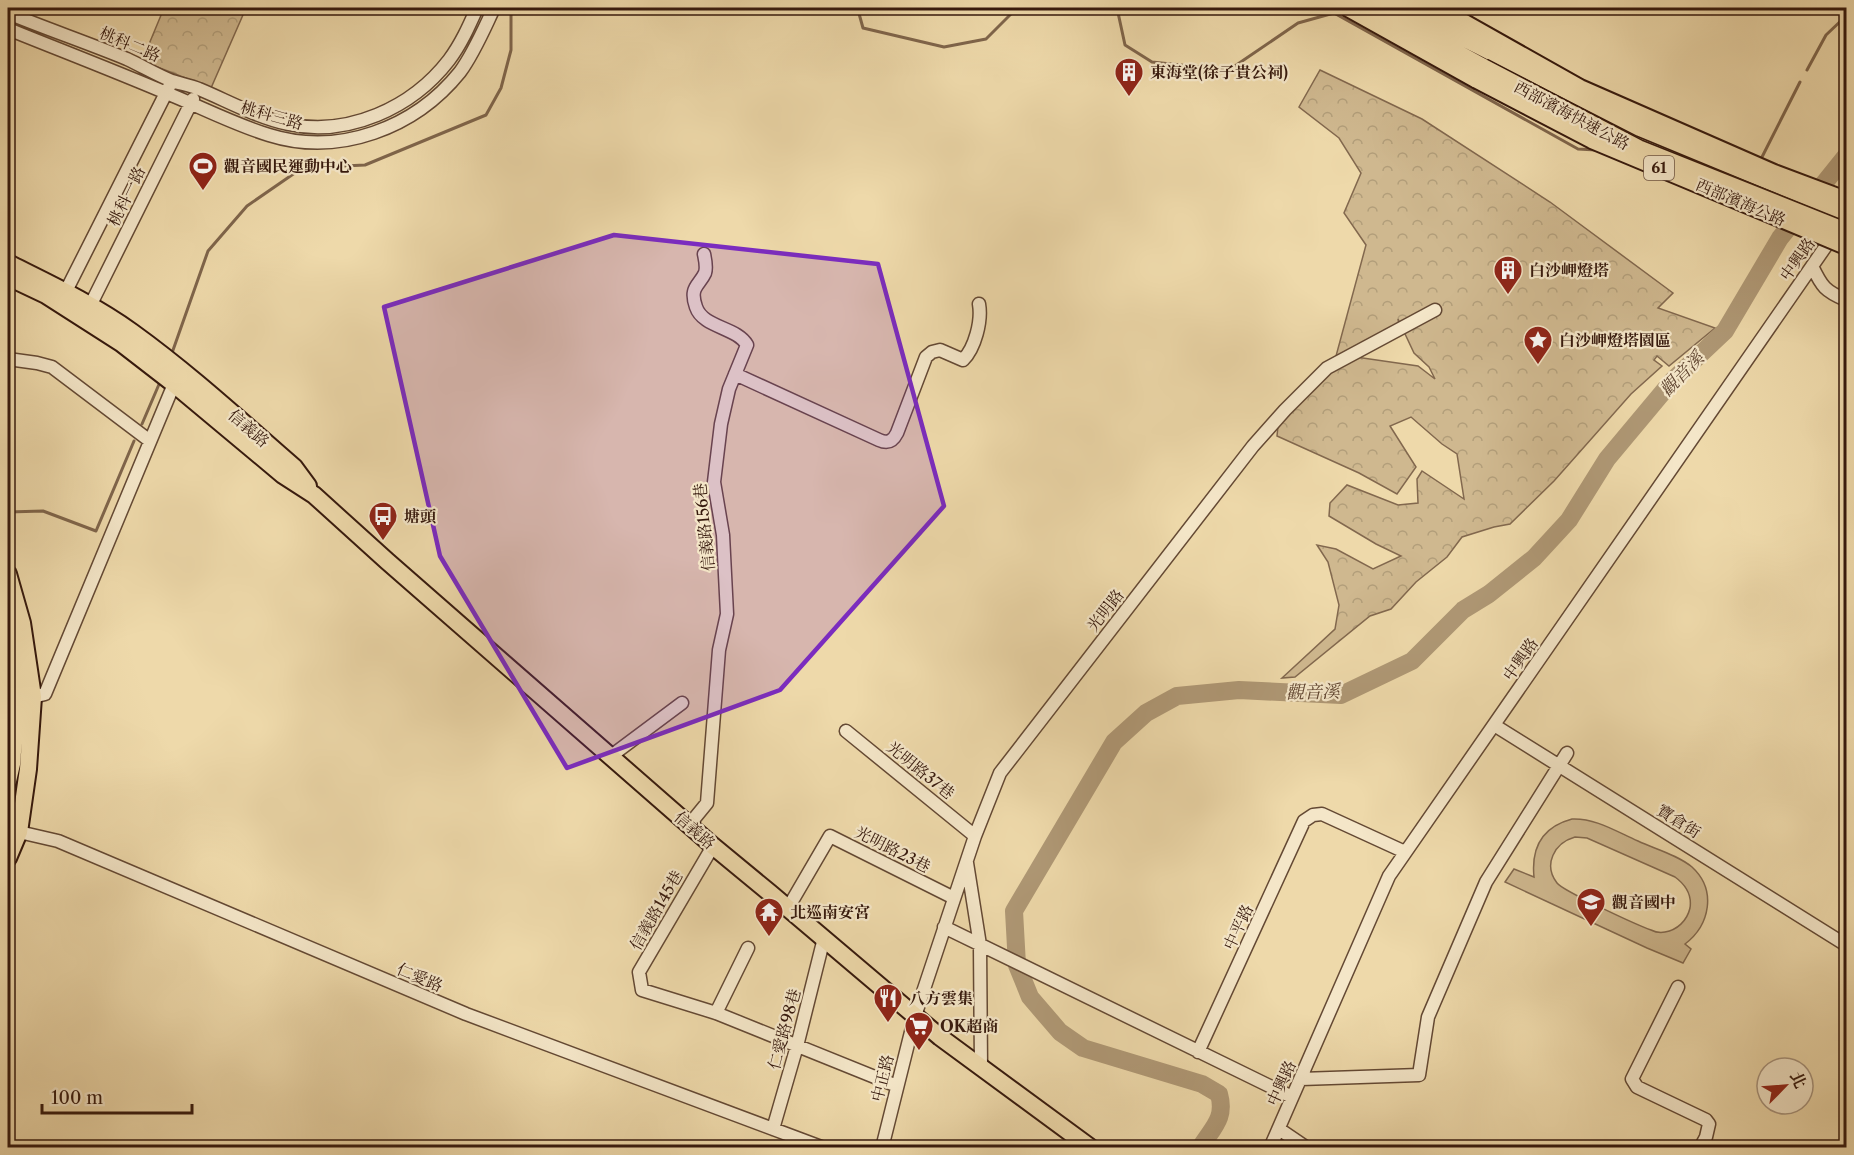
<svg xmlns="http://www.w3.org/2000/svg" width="1854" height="1155" viewBox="0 0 1854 1155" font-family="'Libre Caslon Text','Noto Serif TC',serif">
  <defs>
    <pattern id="forest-crowns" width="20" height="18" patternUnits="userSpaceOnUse" patternTransform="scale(1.5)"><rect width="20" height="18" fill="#cfb88f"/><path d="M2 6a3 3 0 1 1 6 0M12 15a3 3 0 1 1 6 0" fill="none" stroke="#b29e7a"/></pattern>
  </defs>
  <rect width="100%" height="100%" fill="#eed9aa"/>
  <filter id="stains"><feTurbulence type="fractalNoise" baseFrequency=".00333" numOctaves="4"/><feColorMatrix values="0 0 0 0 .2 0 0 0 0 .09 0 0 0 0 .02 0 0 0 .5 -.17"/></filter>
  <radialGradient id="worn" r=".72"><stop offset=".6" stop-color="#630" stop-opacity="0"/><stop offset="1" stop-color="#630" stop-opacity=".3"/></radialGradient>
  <!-- forest -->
  <path fill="url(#forest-crowns)" stroke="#82684e" stroke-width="1.5" d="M164 8H246L211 88 142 61Z
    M1320 70 1422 119 1550 202 1673 293 1658 308 1715 328 1669 366 1657 356 1654 360 1662 366 1631 394 1554 481 1510 524 1494 527 1462 537 1447 557 1416 582 1391 609 1370 616 1295 677 1282 678 1335 629 1339 605 1328 562 1317 545 1336 549 1373 569 1401 556 1376 544 1329 516 1330 503 1347 485 1398 505 1418 503 1417 479 1422 471 1464 499 1457 454 1442 444 1411 417 1390 426 1416 467 1397 494 1359 473 1277 436 1278 426 1328 373 1356 357 1418 366 1435 379 1429 367 1414 353 1398 319 1399 326 1336 356 1366 245 1344 213 1361 173 1339 138 1299 107Z"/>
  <!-- pitch -->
  <path fill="#cfb88f" stroke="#82684e" stroke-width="1.5" fill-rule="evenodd" d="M1572 819C1596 818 1617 832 1638 841 1655 849 1678 855 1692 867 1717 890 1710 925 1685 944L1691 949 1683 963 1647 948 1505 882 1514 869 1534 877C1531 847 1542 827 1572 819ZM1575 837 1587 838 1675 877C1686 885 1692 895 1690 908 1687 921 1677 930 1665 932 1660 933 1655 932 1651 930 1637 925 1563 891 1557 883 1543 865 1554 843 1575 837Z"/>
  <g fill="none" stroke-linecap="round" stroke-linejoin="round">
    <!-- stream -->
    <path stroke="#7f654b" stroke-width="3" d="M855 8 858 10 863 28 944 47 986 39 1017 8
      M1117 8 1125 45 1152 62 1229 70 1298 23 1334 13 1578 149 1596 150
      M1807 70 1826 35 1846 16
      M1672 154 1686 155
      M1759 159H1761L1800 82
      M172 353 208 251 247 206 302 168 365 165 486 115 501 88 511 50V8
      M142 424 160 382
      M8 512 43 511 96 531 134 441"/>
    <!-- river -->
    <path stroke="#af9875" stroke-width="18" d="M1200 1148C1212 1128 1226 1119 1219 1094L1202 1084 1083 1048 1060 1032 1030 997 1017 965 1014 911 1114 742 1146 713 1177 696 1239 690 1341 695 1412 661 1463 610 1489 594 1534 558 1569 520 1607 459 1673 380 1725 331 1780 238 1846 156"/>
    <!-- minor casing -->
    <g stroke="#644934" stroke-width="15">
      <path id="minor" d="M8 13C47 29 88 43 127 59 142 66 157 75 172 81 181 84 190 85 199 89 228 101 256 117 288 124 348 137 412 108 449 60 461 44 469 26 477 8
        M8 29C60 50 112 70 164 92 199 106 233 124 269 135 339 157 415 128 460 72 474 53 484 29 494 8
        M1812 266C1822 287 1825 291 1846 300
        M62 299 169 87
        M87 312 193 99
        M8 359 37 363 52 367 150 441
        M735 374 879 440C888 444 893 441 897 433L926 357 932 352 940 350 963 360C975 348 982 321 979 304
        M8 689 33 697 45 694 174 384
        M1494 725 1846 945
        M846 731 975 836
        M611 756 682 703
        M689 825 707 803 719 650 727 614 723 535 714 482 721 424 729 389 747 345C737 327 703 328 696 307 689 287 699 286 705 273 707 267 705 259 704 254
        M8 837 19 832 58 841 466 1014 824 1148
        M713 846 639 972 642 990 716 1013 897 1086
        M967 863 980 945 981 1068
        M788 908 830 836 950 896
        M944 927 1292 1097
        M1678 987 1632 1079 1637 1087 1706 1120 1709 1124 1706 1137 1700 1148
        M716 1013 748 948
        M1198 1052 1304 821 1313 815 1322 814 1405 852
        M1301 1079 1419 1075 1428 1017 1486 882 1567 753
        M773 1129 797 1046 824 938
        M1279 1129 1307 1148
        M882 1148 915 1016 975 836 1000 773 1253 446 1285 410 1327 368 1435 310
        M1270 1148 1389 876 1835 233"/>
    </g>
    <!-- major casing -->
    <g stroke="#36190d" stroke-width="20">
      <path id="major" d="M1348 8 1477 80
        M1438 8 1580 88 1774 173 1846 200
        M8 263C50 284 93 304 132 332 189 373 241 421 294 467L308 486
        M8 277 46 295 121 343 174 384 283 475 314 495 387 561 713 846 770 893 940 1037 1091 1148
        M8 574 22 623 33 697 28 769 19 832 8 858
        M8 631 18 692 12 764 8 781"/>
    </g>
    <!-- highway casing -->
    <g stroke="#36190d" stroke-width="21">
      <path id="highway" d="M1373 8 1483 68
        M1407 8 1640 127 1846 212"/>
    </g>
    <!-- minor -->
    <use href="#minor" stroke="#f4e6c8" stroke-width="12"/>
    <!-- major -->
    <use href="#major" stroke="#eed9aa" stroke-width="16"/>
    <!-- highway -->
    <use href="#highway" stroke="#eed9aa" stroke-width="18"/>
    <!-- major-bridge casing -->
    <g stroke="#36190d" stroke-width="20" stroke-linecap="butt">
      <path id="major-bridge" d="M1477 80 1592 140 1846 246"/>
    </g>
    <!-- highway-bridge casing -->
    <g stroke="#36190d" stroke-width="21" stroke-linecap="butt">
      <path id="highway-bridge" d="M1483 68 1638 149 1846 232"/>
    </g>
    <!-- major-bridge -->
    <use href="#major-bridge" stroke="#eed9aa" stroke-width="16"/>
    <!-- highway-bridge -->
    <use href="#highway-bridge" stroke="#eed9aa" stroke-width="18"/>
  </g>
  <!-- marked area -->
  <path fill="#7b2cbf" fill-opacity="0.2" stroke="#7b2cbf" stroke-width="4.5" stroke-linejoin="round" d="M614 235 878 264 944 506 780 690 567 768 440 556 384 307Z"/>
  <!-- icons -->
  <defs>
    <g id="building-pin" transform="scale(1.5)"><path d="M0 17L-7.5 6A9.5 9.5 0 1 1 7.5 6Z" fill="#8f2418" stroke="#f4e6c8"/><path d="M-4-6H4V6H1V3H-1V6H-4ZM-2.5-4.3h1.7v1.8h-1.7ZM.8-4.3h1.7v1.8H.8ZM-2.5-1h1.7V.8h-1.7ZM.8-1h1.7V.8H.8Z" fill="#fff"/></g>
    <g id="stadium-pin" transform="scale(1.5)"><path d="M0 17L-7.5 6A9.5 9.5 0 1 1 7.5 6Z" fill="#8f2418" stroke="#f4e6c8"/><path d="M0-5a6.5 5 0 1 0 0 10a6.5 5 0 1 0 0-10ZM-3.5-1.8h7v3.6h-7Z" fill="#fff"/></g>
    <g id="sight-pin" transform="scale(1.5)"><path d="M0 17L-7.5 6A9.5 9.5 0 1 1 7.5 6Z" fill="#8f2418" stroke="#f4e6c8"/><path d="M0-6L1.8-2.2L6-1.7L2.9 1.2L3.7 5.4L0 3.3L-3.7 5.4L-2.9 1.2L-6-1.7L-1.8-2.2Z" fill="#fff"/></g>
    <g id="bus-pin" transform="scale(1.5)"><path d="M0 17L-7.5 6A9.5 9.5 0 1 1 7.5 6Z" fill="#8f2418" stroke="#f4e6c8"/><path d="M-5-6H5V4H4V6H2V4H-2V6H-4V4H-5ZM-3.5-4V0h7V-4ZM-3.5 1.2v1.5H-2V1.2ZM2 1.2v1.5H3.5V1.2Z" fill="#fff"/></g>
    <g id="school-pin" transform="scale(1.5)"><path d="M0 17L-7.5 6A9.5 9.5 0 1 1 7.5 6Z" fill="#8f2418" stroke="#f4e6c8"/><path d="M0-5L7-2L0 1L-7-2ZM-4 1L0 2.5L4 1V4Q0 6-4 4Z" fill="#fff"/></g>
    <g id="temple-pin" transform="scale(1.5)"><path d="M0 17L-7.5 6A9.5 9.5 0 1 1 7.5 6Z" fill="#8f2418" stroke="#f4e6c8"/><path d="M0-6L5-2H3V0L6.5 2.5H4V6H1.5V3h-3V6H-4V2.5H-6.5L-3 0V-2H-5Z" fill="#fff"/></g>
    <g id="restaurant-pin" transform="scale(1.5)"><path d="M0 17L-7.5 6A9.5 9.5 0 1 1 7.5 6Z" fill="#8f2418" stroke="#f4e6c8"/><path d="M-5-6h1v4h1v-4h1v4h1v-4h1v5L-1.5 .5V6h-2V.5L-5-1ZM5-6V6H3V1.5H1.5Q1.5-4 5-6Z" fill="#fff"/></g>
    <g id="supermarket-pin" transform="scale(1.5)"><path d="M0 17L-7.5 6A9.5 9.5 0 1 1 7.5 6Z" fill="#8f2418" stroke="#f4e6c8"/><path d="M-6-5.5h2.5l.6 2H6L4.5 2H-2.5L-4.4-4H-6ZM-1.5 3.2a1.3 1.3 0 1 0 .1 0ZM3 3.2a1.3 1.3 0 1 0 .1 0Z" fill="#fff"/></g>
  </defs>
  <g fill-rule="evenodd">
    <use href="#building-pin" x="1129" y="72"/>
    <use href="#stadium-pin" x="203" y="166"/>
    <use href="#building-pin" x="1508" y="270"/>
    <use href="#sight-pin" x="1538" y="340"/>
    <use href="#bus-pin" x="383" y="516"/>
    <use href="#school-pin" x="1591" y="902"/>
    <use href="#temple-pin" x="769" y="912"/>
    <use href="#restaurant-pin" x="888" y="998"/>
    <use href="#supermarket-pin" x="919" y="1026"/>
  </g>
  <g text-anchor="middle" stroke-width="4.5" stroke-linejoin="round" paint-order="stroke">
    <!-- shield labels -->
    <rect fill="#f4e6c8" stroke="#6f5645" stroke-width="1.5" x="1644" y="156" width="30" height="24" rx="4.5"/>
    <g font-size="15" font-weight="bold" fill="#36190d">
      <text x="1659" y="173">61</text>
    </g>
    <!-- street labels -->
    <g font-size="16" fill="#36190d" stroke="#f4e6c8">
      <text transform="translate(130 44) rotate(23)" y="6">桃科二路</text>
      <text transform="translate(272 115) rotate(16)" y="6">桃科三路</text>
      <text transform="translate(1572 115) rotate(28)" y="6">西部濱海快速公路</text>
      <text transform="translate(126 196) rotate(-64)" y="6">桃科一路</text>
      <text transform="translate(1741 202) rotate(23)" y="6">西部濱海公路</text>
      <text transform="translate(1797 259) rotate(-55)" y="6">中興路</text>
      <text transform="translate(249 428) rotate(41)" y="6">信義路</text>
      <text transform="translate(704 527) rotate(-96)" y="6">信義路156巷</text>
      <text transform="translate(1105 610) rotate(-52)" y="6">光明路</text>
      <text transform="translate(1520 659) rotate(-55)" y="6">中興路</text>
      <text transform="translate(921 770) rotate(39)" y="6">光明路37巷</text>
      <text transform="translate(1679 821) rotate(32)" y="6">寶倉街</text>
      <text transform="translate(695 830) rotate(41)" y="6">信義路</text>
      <text transform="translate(893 849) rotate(27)" y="6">光明路23巷</text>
      <text transform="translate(656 910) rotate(-60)" y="6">信義路145巷</text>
      <text transform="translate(1238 927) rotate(-65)" y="6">中平路</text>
      <text transform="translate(420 977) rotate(23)" y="6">仁愛路</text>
      <text transform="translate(784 1029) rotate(-75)" y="6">仁愛路98巷</text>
      <text transform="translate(882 1078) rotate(-76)" y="6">中正路</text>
      <text transform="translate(1281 1083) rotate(-66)" y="6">中興路</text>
    </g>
    <!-- poi labels -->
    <g font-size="16" font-weight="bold" fill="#36190d" stroke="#f4e6c8" text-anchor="start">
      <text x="1150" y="78">東海堂(徐子貴公祠)</text>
      <text x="224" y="172">觀音國民運動中心</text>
      <text x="1529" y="276">白沙岬燈塔</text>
      <text x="1559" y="346">白沙岬燈塔園區</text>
      <text x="404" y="522">塘頭</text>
      <text x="1612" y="908">觀音國中</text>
      <text x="790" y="918">北巡南安宮</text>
      <text x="909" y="1004">八方雲集</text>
      <text x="940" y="1032">OK超商</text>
    </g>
    <!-- water labels -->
    <g font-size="18" font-style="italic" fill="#604531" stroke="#f4e6c8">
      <text transform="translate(1682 374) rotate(-46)" y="6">觀音溪</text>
      <text transform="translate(1313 692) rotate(-1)" y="6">觀音溪</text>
    </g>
  </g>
  <!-- margin -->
  <rect width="1854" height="1155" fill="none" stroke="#eed9aa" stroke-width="30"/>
  <rect x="9" y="9" width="1836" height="1137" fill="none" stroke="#36190d" stroke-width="3"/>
  <rect x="15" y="15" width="1824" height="1125" fill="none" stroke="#36190d" stroke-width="1.5"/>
  <!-- north arrow -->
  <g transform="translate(1785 1086) rotate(65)"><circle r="28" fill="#f4e6c8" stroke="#a8947d" stroke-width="1.5"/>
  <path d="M0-4.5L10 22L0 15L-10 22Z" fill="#8f2418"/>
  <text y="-9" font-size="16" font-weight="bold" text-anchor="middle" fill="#36190d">北</text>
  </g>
  <!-- scale -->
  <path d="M42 1104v9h150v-9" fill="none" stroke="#36190d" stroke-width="3"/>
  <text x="51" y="1104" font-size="18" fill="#36190d" stroke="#f4e6c8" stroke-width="4.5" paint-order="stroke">100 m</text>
  <rect width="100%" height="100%" filter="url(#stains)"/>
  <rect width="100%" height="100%" fill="url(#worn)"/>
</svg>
